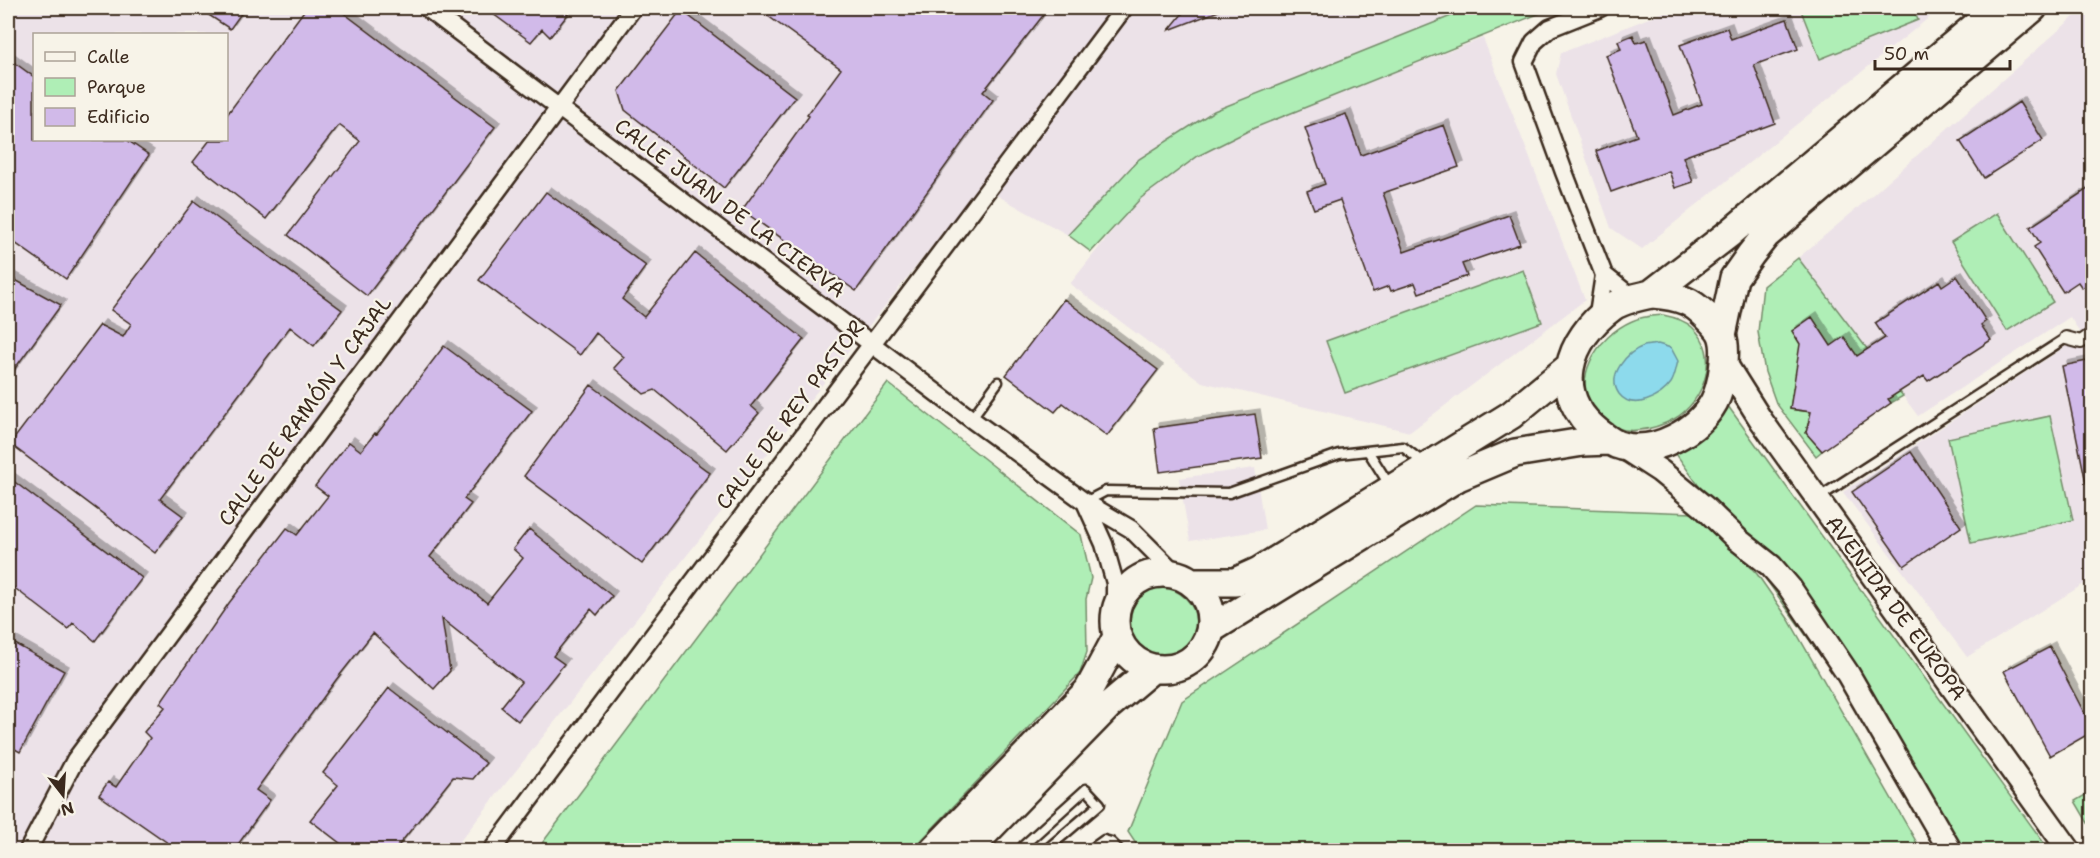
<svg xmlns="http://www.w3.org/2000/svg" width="2100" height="858" viewBox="0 0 2100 858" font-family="'Shantell Sans',sans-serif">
  <defs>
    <filter id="shadow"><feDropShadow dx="5" dy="-5" stdDeviation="0" flood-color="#0004"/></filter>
  </defs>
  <rect width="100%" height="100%" fill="#f7f3e8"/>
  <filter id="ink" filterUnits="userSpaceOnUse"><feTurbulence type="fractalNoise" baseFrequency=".0167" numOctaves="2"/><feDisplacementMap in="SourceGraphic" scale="12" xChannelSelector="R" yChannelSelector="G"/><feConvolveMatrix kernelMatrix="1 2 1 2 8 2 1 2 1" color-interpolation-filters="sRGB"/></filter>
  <g filter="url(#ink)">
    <!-- built -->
    <path fill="#ece2e8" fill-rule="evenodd" d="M8 8H1471L1214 111 1139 159 1068 235 980 186 453 850H8ZM34 34H226V140H34Z
      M1674 8H1941L1642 249 1611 228 1556 74 1561 53Z
      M2084 8H2092V326L2081 334 2070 317 1918 416 1798 258 1854 211Z
      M1483 38 1585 300 1410 432 1202 382 1070 284 1139 197 1198 155 1268 121Z
      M2092 339V579L1967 657 1843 492 2071 343Z
      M1255 468 1265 530 1190 541 1179 478Z"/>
    <!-- green -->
    <path fill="#afeeb6" stroke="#758c6a" stroke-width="1.5" d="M1471 8H1553L1254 128 1198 156 1141 198 1091 252 1068 235 1139 159 1214 111Z
      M1800 8H1913L1918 20 1820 59Z
      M1997 213 2053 302 2007 331 1951 242Z
      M1798 258 1903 396 1891 403 1844 338 1831 346 1812 317 1792 331 1808 355H1799L1790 409 1811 412 1806 432 1822 451 1816 456 1776 403 1765 372 1758 332 1763 286Z
      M1523 270 1542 322 1345 393 1326 341Z
      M1663 315C1673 317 1684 320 1692 327 1722 353 1704 402 1674 419 1663 425 1651 429 1639 430 1624 432 1608 427 1598 416 1567 383 1597 336 1632 321 1642 316 1652 316 1663 315Z
      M888 383 1081 535 1091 578 1086 599 1087 652 1080 673 912 850H537Z
      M1728 406 2049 850H1960L1671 447Z
      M2050 416 2073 520 1971 543 1948 438Z
      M1476 505 1693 513 1738 554 1757 574 1789 620 1921 850H1140L1128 832 1182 701Z
      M1126 623a35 35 0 1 1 70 0a35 35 0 1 1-70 0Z
      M2092 791V830L2075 801Z"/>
    <!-- water -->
    <path fill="#8ddaec" stroke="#6c949a" stroke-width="1.5" d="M1658 344 1671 348 1678 361C1676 368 1675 377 1671 383 1661 397 1633 412 1619 394 1606 375 1627 352 1644 346 1648 345 1653 345 1658 344Z"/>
    <!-- building -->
    <path fill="#d1bae9" stroke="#3b2a1e" stroke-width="1.5" filter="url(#shadow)" d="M198 8H245L230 29Z
      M306 8H337L495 127 367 296 288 235 360 141 339 125 266 219 193 162 210 140H226V116Z
      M485 8H573L550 37 542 29 531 42Z
      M757 8H1049L983 92 993 100 856 291 742 210 809 116 807 115 841 69Z
      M1187 8H1224V9L1169 30Z
      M681 10 795 97 724 188 625 110 619 91Z
      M1787 19 1798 49 1754 65 1775 123 1683 157 1693 182 1675 188 1669 171 1611 192 1596 151 1637 136 1606 55 1621 49 1618 41 1633 35 1636 43 1646 40 1674 115 1702 104 1680 45 1727 28 1731 39Z
      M8 58 34 77V140H127L149 155 66 279 8 238Z
      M2019 102 2043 140 1984 178 1960 141Z
      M1346 114 1361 155 1444 125 1459 167 1383 193 1404 252 1509 215 1520 244 1462 264 1467 276 1419 293 1415 283 1391 291 1389 286 1373 292 1340 200 1314 209 1307 191 1325 184 1305 128Z
      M2092 186V281L2082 288 2078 282 2063 292 2034 247 2040 243 2030 227Z
      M546 192 646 266 622 299 644 317 695 253 804 339 751 406 759 413 727 450 655 390 644 394 614 368 624 357 596 333 580 355 479 280Z
      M194 201 342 310 314 346 290 327 160 499 183 516 155 553 10 444 100 325 123 337 131 324 111 310Z
      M8 276 61 305 8 378Z
      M1957 276 1986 321 1981 325 1991 340 1928 381 1924 376 1888 399 1891 403 1822 451 1806 433 1811 412 1790 409 1800 344 1792 331 1812 317 1831 346 1844 337 1857 356 1885 338 1875 323 1939 281 1942 286Z
      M1064 299 1158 370 1107 436 1063 403 1055 412 1006 375Z
      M444 346 532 411 464 499 471 504 430 557 487 603 523 558 513 549 529 529 612 596 597 615 591 609 553 656 564 664 518 721 501 707 521 682 442 619 450 671 434 689 373 633 336 680 256 790 270 800 234 850H178L99 795 108 782 116 787 150 738 144 732 165 707 160 703 229 603 287 528 297 535 328 496 315 486 349 442 361 451 375 433 377 434Z
      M2092 360V482L2086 483 2062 366Z
      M591 385 710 473 642 564 524 476Z
      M1255 414 1262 458 1160 472 1154 428Z
      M1911 452 1961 527 1904 566 1852 492Z
      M8 477 142 578 95 641 73 623 68 629 8 583Z
      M8 640 64 671 20 752 8 745Z
      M2050 647 2092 728V732L2050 756 2004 671Z
      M389 688 486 763 473 779 453 777 395 850H349L310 820 338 785 323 773Z"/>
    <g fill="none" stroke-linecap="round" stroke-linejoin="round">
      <!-- service casing -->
      <g stroke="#3b2a1e" stroke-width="13">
        <path id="service" d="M971 419 998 382
          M1368 451 1390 486
          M1818 498 2066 338
          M1085 502 1106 491 1229 493 1339 454 1403 447 1425 464
          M1020 850 1024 845 1086 789 1100 804 1046 850
          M1090 850 1104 840 1111 842 1119 850"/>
      </g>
      <!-- pedestrian casing -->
      <g stroke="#3b2a1e" stroke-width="16">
        <path id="pedestrian" d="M2066 338 2081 342 2092 334"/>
      </g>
      <!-- minor casing -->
      <g stroke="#3b2a1e" stroke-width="21">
        <path id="minor" d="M427 8 971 419 1085 502 1131 529 1177 575
          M1600 8 1550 28 1534 42 1524 62 1564 172 1604 275 1634 299
          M1597 320 1604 275
          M1085 502 1104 544 1115 583V618
          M28 850 75 760 633 8
          M492 850 1124 8"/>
      </g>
      <!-- secondary casing -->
      <g stroke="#3b2a1e" stroke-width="27">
        <path id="secondary" d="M1725 363 1761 420 2069 850
          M1623 447 1660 471 1704 507 1737 539 1771 566 1790 588 1848 674 1950 850"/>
      </g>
      <!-- trunk casing -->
      <g stroke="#3b2a1e" stroke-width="32">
        <path id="trunk" d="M1651 294C1662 295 1675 296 1686 301 1696 305 1718 325 1722 335 1728 351 1722 387 1714 402 1698 431 1655 455 1622 446 1613 444 1606 438 1598 432 1550 394 1567 340 1612 307 1622 300 1638 297 1651 294Z
          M1651 294 1730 233 1997 8
          M1722 335 1734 278 1751 254 1766 235 2033 8
          M1115 621a48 48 0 1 1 96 0a48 48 0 1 1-96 0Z
          M1191 582H1235L1259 571 1511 415 1568 368
          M1211 629 1458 477 1515 453 1583 442 1609 441
          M934 850 1088 691 1117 637
          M968 850 1108 706 1153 668"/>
      </g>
      <!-- service -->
      <use href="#service" stroke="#f7f3e8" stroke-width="8"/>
      <!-- pedestrian -->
      <use href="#pedestrian" stroke="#f7f3e8" stroke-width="12"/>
      <!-- minor -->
      <use href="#minor" stroke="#f7f3e8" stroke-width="16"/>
      <!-- secondary -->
      <use href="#secondary" stroke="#f7f3e8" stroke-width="22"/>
      <!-- trunk -->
      <use href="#trunk" stroke="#f7f3e8" stroke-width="27"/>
    </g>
  </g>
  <g text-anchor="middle" stroke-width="4.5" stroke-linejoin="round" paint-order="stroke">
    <!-- street labels -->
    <g font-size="21" fill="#3b2a1e" stroke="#f7f3e8">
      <text transform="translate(730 208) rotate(37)" y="7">CALLE JUAN DE LA CIERVA</text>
      <text transform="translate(305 411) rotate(-54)" y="7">CALLE DE RAMÓN Y CAJAL</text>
      <text transform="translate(790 415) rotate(-53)" y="7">CALLE DE REY PASTOR</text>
      <text transform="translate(1896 608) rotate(54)" y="7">AVENIDA DE EUROPA</text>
    </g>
  </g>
  <!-- margin -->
  <rect width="2100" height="858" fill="none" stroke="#f7f3e8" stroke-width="30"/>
  <rect x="15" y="15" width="2070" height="828" fill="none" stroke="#3b2a1e" stroke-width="2" filter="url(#ink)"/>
  <!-- legend -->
  <rect x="33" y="33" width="195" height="108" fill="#f7f3e8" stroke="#aca397" stroke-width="1.5"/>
  <rect x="45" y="52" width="30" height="9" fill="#f7f3e8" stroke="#aca397" stroke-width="1.5"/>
  <text x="87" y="63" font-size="18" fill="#3b2a1e">Calle</text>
  <rect x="45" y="78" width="30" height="18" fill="#afeeb6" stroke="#aca397" stroke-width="1.5"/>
  <text x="87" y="93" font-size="18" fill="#3b2a1e">Parque</text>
  <rect x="45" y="108" width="30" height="18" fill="#d1bae9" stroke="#aca397" stroke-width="1.5"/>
  <text x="87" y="123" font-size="18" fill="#3b2a1e">Edificio</text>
  <!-- north arrow -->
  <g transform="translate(63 795) rotate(163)" stroke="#f7f3e8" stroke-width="4.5" paint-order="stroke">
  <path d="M0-4.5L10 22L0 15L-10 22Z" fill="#3b2a1e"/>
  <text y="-9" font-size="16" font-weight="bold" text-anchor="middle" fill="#3b2a1e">N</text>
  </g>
  <!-- scale -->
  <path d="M1875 60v9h135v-9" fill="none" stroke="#3b2a1e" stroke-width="3"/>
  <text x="1884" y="60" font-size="18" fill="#3b2a1e" stroke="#f7f3e8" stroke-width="4.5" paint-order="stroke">50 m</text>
</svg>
